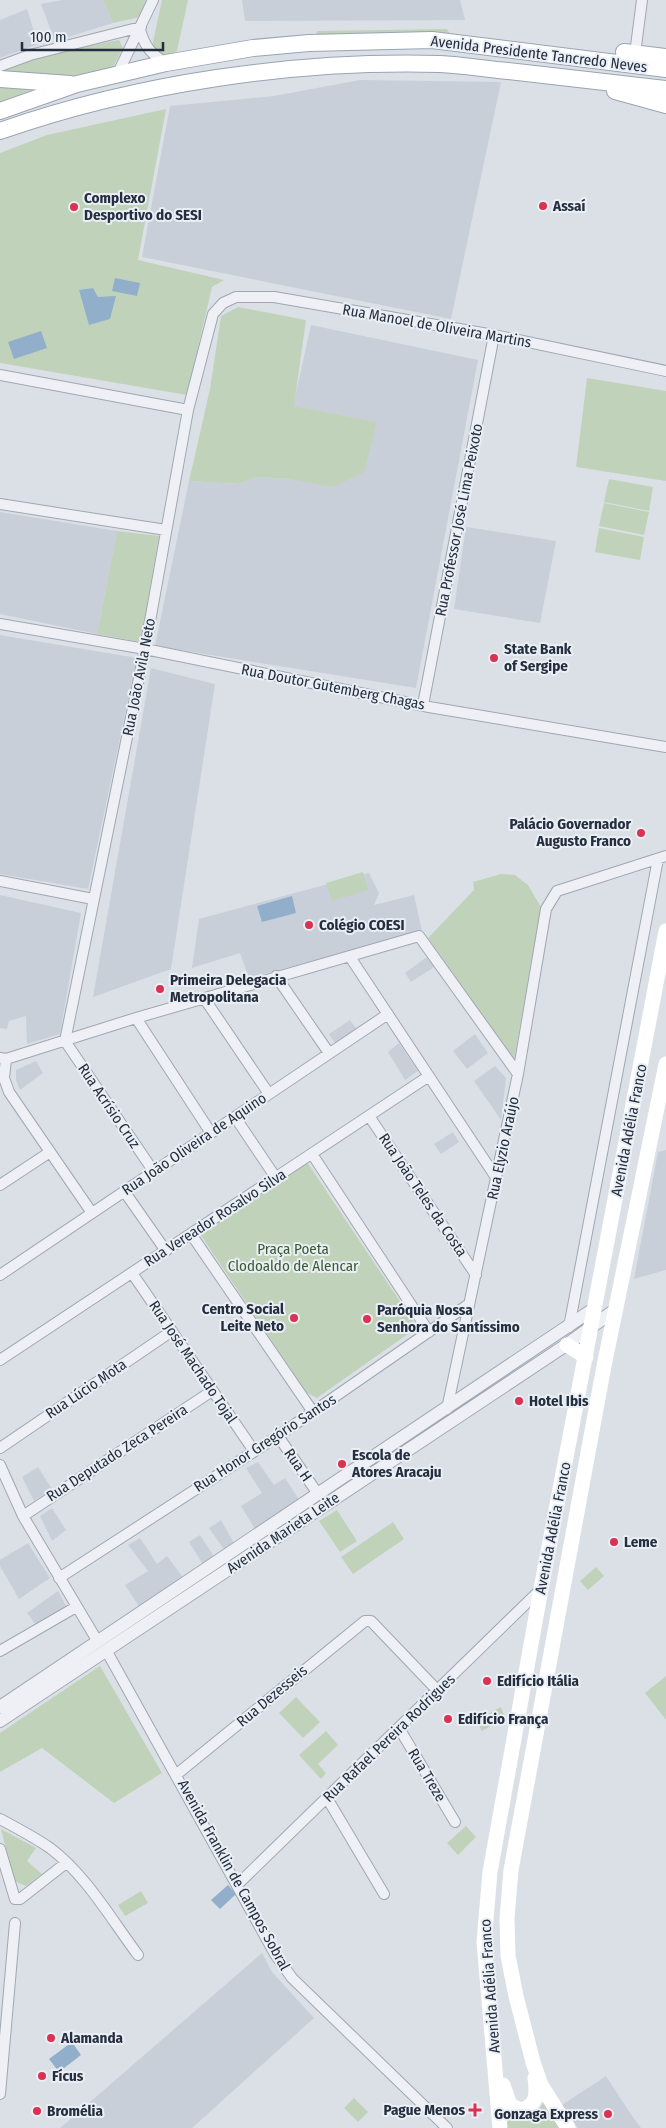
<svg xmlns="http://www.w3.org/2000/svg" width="666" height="2128" viewBox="0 0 666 2128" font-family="'Fira Sans Condensed',sans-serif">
  <rect width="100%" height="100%" fill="#dbe0e7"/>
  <!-- built -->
  <path fill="#c8cfd9" d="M62 0H103L113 23 55 41 41 4Z
    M242 0H460L465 20 245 21Z
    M27 9 38 44 0 58V20Z
    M360 80 501 82 451 319 142 257 170 106 274 96Z
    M311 325 478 360 416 688 155 646 189 481 240 484 256 477 290 479 376 422 293 406Z
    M0 512 117 531 97 634 0 614Z
    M466 527 556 541 540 623 454 609Z
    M0 635 137 658 88 889 0 874Z
    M151 668 215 684 171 969 93 997Z
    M369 873 379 893 374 905 414 895 422 931 249 978 240 953 192 968 199 919Z
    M0 895 81 913 60 1034 27 1044 26 1016 9 1021 7 1029 0 1028Z
    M427 957 434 967 411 982 405 973Z
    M350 1020 358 1031 336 1045 329 1034Z
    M475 1034 488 1053 467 1069 453 1051Z
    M399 1043 418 1071 405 1080 388 1052Z
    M36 1061 43 1073 20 1090 16 1080V1070Z
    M495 1066 506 1078 501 1120 474 1081Z
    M453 1132 459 1142 441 1154 434 1144Z
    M666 1150V1270L634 1279 658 1152Z
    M258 1462 274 1485 285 1478 300 1501 256 1531 241 1506 262 1493 246 1468Z
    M38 1467 52 1489 34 1501 22 1477Z
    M52 1508 66 1530 52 1541 40 1516Z
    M221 1520 235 1545 225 1551 209 1528Z
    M200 1535 215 1558 204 1566 189 1542Z
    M140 1538 157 1564 167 1556 184 1579 140 1608 125 1585 148 1571 128 1545Z
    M28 1543 50 1578 19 1599 0 1566V1560Z
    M58 1591 66 1606 36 1625 27 1613Z
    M262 1953 272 1972 314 2018 192 2128H60Z
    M606 2076 630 2113 641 2128H578L562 2105Z"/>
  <!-- green -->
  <path fill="#c1d2bb" d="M103 0H146L140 17 113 23Z
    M162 0H188L177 51 165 57 154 49 153 42Z
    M447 29 451 36 316 39 317 31Z
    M119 40 123 48 112 69 85 76 0 74V69L47 54Z
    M0 84 39 87 0 103Z
    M166 109 138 260 224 280 212 287 187 395 0 363V153L47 135Z
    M238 307 306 320 294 406 377 422 364 472 333 487 290 479 256 477 240 484 189 481 210 389 221 316Z
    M587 378 666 391V481L576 467Z
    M609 479 653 487 649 511 604 502Z
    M604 503 649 512 644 535 599 526Z
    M599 528 644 537 640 560 595 552Z
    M117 531 159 536 141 642 97 634Z
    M363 872 368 890 332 901 326 883Z
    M501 874 515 875 528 885 541 907 514 1060 428 938 474 890 473 882Z
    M307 1162 415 1324V1329L317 1398 307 1393 200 1234Z
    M337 1510 357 1541 340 1552 319 1521Z
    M393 1522 404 1539 353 1574 341 1557Z
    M596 1567 604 1576 588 1590 580 1581Z
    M100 1666 162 1773 114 1803 42 1748 0 1772V1733Z
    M666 1676V1720L645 1693Z
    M296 1697 320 1722 303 1738 279 1713Z
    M501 1707 505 1718 482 1731 476 1720Z
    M326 1731 338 1745 318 1764 326 1773 321 1779 299 1755Z
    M466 1826 476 1837 458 1855 447 1843Z
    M1 1829 36 1848 27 1861 42 1874 26 1886 14 1881Z
    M141 1891 148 1903 125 1916 118 1905Z
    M354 2098 368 2112 358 2122 344 2108Z
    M501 2100C518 2118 529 2127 545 2100L563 2128H505Z"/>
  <!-- water -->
  <path fill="#91afcb" d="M115 278 140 283 137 296 112 291Z
    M93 288 98 297 116 296 110 319 89 325 79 290Z
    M41 331 47 348 14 359 8 342Z
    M292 896 296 913 262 922 257 906Z
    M228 1885 236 1894 220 1909 211 1900Z
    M72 2042 81 2055 59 2072 49 2059Z"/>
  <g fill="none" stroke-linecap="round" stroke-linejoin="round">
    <!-- minor casing -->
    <g stroke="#a0a7b1" stroke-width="12">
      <path id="minor" d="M140 30C145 47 151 54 166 63
        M635 54 642 0
        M0 66 30 55 141 27
        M117 75 153 0
        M0 375 188 410
        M0 504 166 530
        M0 624 145 649 429 707 666 747
        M423 705 494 335
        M0 881 93 899
        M350 957 497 1179
        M276 976 329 1053
        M204 998 269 1094
        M136 1018 211 1133
        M0 1058 6 1059 136 1018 419 936 518 1074
        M6 1059 4 1078 9 1092 92 1213
        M369 1116 476 1275
        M235 1117 276 1178
        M312 1154 429 1332
        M154 1172 65 1041 145 649 188 410 213 314 223 303 236 297H274L494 335 666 371
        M0 1185 50 1152
        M124 1191 166 1251
        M191 1234 313 1412
        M132 1273 254 1451
        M0 1275 388 1014
        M569 1327 658 859
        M0 1360 429 1076
        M447 1409 518 1074 546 909 557 891 666 856
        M278 1436 318 1494
        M0 1448 172 1331
        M0 1465 23 1516 98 1642
        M23 1516 212 1391
        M59 1578 278 1436 469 1304
        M106 1650 275 1954 292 1978 447 2128
        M0 1651 76 1607
        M399 1728 455 1822
        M177 1774 365 1621H371L438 1691
        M327 1798 384 1894
        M0 1819C17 1828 34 1837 50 1848 86 1875 111 1919 138 1955
        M0 1849 15 1899H20L66 1863
        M237 1885 540 1590
        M0 2094 15 1923"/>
    </g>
    <!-- tertiary casing -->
    <g stroke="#a0a7b1" stroke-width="14">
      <path id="tertiary" d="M0 1707 595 1308
        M0 1721 569 1343 615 1310"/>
    </g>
    <!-- primary casing -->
    <g stroke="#99a4b4" stroke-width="18">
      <path id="primary" d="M624 52 666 57
        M0 79 70 84
        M615 91 666 105
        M0 111 77 84 166 63 253 48 309 43 432 40 666 69
        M0 131C137 83 295 60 440 64 462 65 485 69 508 71 561 77 613 83 666 89"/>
    </g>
    <!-- minor -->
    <use href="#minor" stroke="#eef0f5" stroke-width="10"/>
    <!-- tertiary -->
    <use href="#tertiary" stroke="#eef0f5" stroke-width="12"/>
    <!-- secondary -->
    <path stroke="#fff" stroke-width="15" d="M567 1345 586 1357
      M503 2085 510 2105 520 2110C538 2106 537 2093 535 2078
      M500 2128 484 1942 490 1872 541 1589 666 931
      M568 2128 541 2085 533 2062 516 1996 508 1956 507 1918 511 1870 604 1366 666 1064"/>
    <!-- primary -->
    <use href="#primary" stroke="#fff" stroke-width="16"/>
  </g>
  <!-- markers -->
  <g fill="#da3251" stroke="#eaeff5" stroke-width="2">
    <circle cx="543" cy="206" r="5"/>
    <circle cx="74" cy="207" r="5"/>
    <circle cx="494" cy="658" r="5"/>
    <circle cx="641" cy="833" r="5"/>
    <circle cx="309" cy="925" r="5"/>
    <circle cx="160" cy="989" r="5"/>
    <circle cx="294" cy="1318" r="5"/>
    <circle cx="367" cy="1319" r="5"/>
    <circle cx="519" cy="1401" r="5"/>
    <circle cx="342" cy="1464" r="5"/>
    <circle cx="614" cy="1542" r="5"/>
    <circle cx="487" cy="1681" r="5"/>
    <circle cx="448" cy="1719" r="5"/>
    <circle cx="51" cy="2038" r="5"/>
    <circle cx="42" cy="2076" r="5"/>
    <path d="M472.5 2102.5h5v5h5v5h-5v5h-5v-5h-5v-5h5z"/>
    <circle cx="37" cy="2111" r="5"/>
    <circle cx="608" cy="2114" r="5"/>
  </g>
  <g text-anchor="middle" stroke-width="4" stroke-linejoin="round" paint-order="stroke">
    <!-- street labels -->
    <g font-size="15" fill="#242e3e" stroke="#eaeff5">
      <text transform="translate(539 54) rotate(7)" y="5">Avenida Presidente Tancredo Neves</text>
      <text transform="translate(437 326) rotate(10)" y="5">Rua Manoel de Oliveira Martins</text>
      <text transform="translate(459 520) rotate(-79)" y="5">Rua Professor José Lima Peixoto</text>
      <text transform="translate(139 677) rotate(-79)" y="5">Rua João Avila Neto</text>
      <text transform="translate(333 687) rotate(11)" y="5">Rua Doutor Gutemberg Chagas</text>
      <text transform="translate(109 1106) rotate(56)" y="5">Rua Acrísio Cruz</text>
      <text transform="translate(629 1130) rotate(-79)" y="5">Avenida Adélia Franco</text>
      <text transform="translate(194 1144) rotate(-34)" y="5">Rua João Oliveira de Aquino</text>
      <text transform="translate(503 1148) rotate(-78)" y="5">Rua Elyzio Araújo</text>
      <text transform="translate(423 1195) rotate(56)" y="5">Rua João Teles da Costa</text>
      <text transform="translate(215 1218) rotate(-33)" y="5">Rua Vereador Rosalvo Silva</text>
      <text transform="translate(193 1362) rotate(56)" y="5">Rua José Machado Tojal</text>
      <text transform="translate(86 1389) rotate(-34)" y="5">Rua Lúcio Mota</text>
      <text transform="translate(265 1443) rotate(-33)" y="5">Rua Honor Gregório Santos</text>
      <text transform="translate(117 1453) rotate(-33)" y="5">Rua Deputado Zeca Pereira</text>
      <text transform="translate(298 1465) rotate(55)" y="5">Rua H</text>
      <text transform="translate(553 1528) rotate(-79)" y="5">Avenida Adélia Franco</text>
      <text transform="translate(283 1533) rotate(-34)" y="5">Avenida Marieta Leite</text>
      <text transform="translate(272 1696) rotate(-40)" y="5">Rua Dezesseis</text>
      <text transform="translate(389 1738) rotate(-44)" y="5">Rua Rafael Pereira Rodrigues</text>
      <text transform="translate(427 1775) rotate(59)" y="5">Rua Treze</text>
      <text transform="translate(234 1875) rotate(61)" y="5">Avenida Franklin de Campos Sobral</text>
      <text transform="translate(490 1986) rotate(-94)" y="5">Avenida Adélia Franco</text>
    </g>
    <!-- poi labels -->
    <g font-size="15" font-weight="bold" fill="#242e3e" stroke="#eaeff5" text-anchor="start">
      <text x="84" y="203">Complexo<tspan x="84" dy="17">Desportivo do SESI</tspan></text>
      <text x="553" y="211">Assaí</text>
      <text x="504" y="654">State Bank<tspan x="504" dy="17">of Sergipe</tspan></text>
      <text x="631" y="829" text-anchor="end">Palácio Governador<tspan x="631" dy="17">Augusto Franco</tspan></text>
      <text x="319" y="930">Colégio COESI</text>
      <text x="170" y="985">Primeira Delegacia<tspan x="170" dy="17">Metropolitana</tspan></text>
      <text x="284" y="1314" text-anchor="end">Centro Social<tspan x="284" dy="17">Leite Neto</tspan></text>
      <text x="377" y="1315">Paróquia Nossa<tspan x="377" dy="17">Senhora do Santíssimo</tspan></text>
      <text x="529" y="1406">Hotel Ibis</text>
      <text x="352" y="1460">Escola de<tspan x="352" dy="17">Atores Aracaju</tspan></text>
      <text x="624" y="1547">Leme</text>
      <text x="497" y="1686">Edifício Itália</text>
      <text x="458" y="1724">Edifício França</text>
      <text x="61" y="2043">Alamanda</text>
      <text x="52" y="2081">Fícus</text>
      <text x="465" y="2115" text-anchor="end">Pague Menos</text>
      <text x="47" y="2116">Bromélia</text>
      <text x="598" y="2119" text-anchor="end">Gonzaga Express</text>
    </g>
    <!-- park labels -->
    <g font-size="15" fill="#395b30" stroke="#eaeff5">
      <text x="293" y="1254">Praça Poeta<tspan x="293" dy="17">Clodoaldo de Alencar</tspan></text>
    </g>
  </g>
  <!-- scale -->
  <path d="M22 42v8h141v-8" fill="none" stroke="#242e3e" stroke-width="2.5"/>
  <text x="30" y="42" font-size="15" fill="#242e3e" stroke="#eaeff5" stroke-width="4" paint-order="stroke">100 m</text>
</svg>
